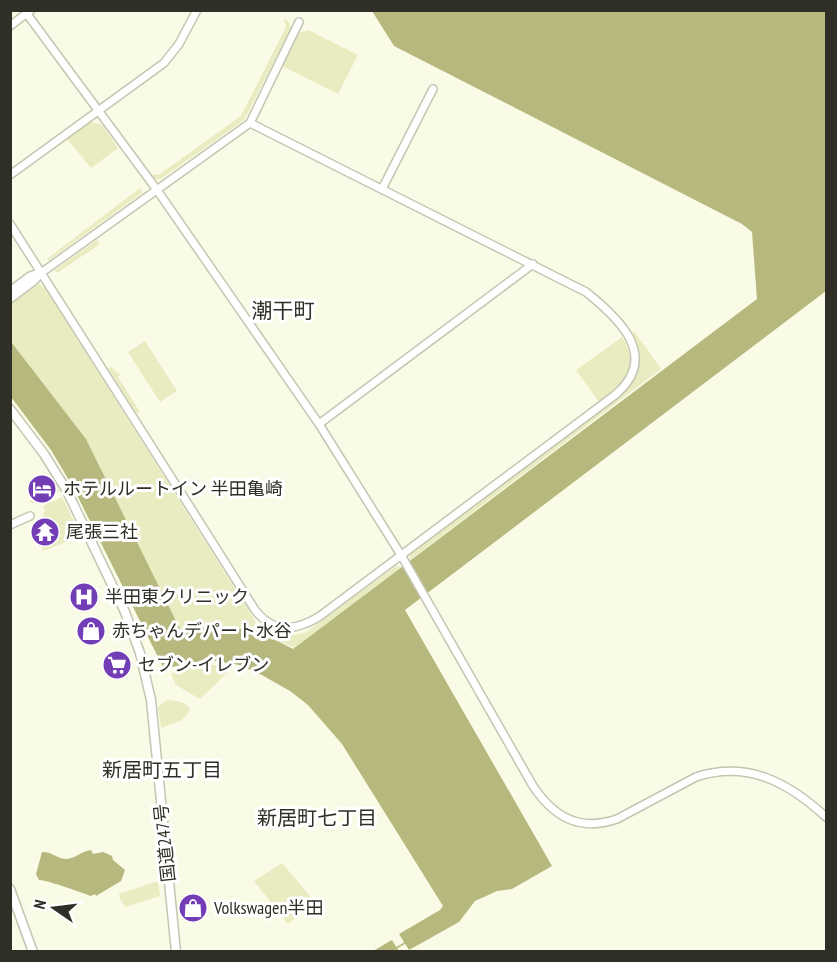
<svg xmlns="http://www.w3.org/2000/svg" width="837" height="962" viewBox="0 0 837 962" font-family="'PT Sans Narrow','Noto Sans JP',sans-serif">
  <rect width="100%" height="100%" fill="#fafbe6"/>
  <!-- green -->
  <path fill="#e9ebc0" d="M284 19 288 21 291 28 244 120 161 179H155L152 175 160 174 241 116 286 27Z
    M308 30 358 55 338 94 282 66 299 33Z
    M90 122 102 125 118 148 91 168 67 139Z
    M140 188 142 193 49 260 47 259Z
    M97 240 100 244 57 273 55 270Z
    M39 284 45 288 254 619 258 631 219 626 180 629 86 439 12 343 11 304Z
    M634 331 661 369 410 560V553L416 547 631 385C640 366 642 352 632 334Z
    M622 337C641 367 623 384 599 402L576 370Z
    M145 341 177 391 160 402 128 352Z
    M111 367 120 375 118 377 140 412 137 414 108 368Z
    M54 481 59 491 33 503 28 502 53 489 55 490 52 482Z
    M62 497 81 536 43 551 32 519 44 545 52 542 47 531 43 513 45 511 43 506Z
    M396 566 401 567 294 648 261 631V624C274 634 291 638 306 632Z
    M193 665H214L231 669 201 698H198L176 685 171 674Z
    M167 700C175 700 187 702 190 710L182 720 161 728 158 707Z
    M282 863 315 902 288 924 254 881Z
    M158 881 160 896 125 907 120 899 119 894Z"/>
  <!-- water -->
  <path fill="#b7b87e" d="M372 11H826V291L405 610 552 866 512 889 497 891 475 901 459 922 409 950 399 934 440 910 443 906 342 744 308 705 290 691 260 674 239 665 216 661 189 663 164 669 73 487 51 450 11 397 10 337 12 343 86 439 180 629 219 626 258 631 293 649 757 299 752 232 742 224 394 46Z
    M91 850 93 854 103 852 112 856 113 860 125 870 121 881 96 896 95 894 91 896C83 893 44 879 39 880L36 874 42 852C51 851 57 859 67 859 77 858 81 851 91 850Z
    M392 940 399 951H373Z"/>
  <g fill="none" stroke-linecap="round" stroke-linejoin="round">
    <!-- stream -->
    <path stroke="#b7b87e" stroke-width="1.5" d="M396 948 405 943"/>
    <!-- secondary casing -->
    <g stroke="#c4c5b2" stroke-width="10">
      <path id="secondary" d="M27 14 157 190 319 424 401 555 533 786C554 817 579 832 617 819L696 777C748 760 789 783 826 817
        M10 26 31 10
        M250 123 299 22
        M10 175 164 63 179 44 197 10
        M382 189 433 89
        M10 224C92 353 174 481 255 610 274 634 296 631 320 616L615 395C660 357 620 319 586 292L250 123 41 273 34 281 10 299
        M10 291 30 276 39 273
        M319 424 533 264
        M10 525 30 516"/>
    </g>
    <!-- highway casing -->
    <g stroke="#c4c5b2" stroke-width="11">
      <path id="highway" d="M10 409 44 454 67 491 125 612 140 653 151 700 176 952
        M10 889 33 952"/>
    </g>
    <!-- secondary -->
    <use href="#secondary" stroke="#fff" stroke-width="7"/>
    <!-- highway -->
    <use href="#highway" stroke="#fff" stroke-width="8"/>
  </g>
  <!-- icons -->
  <defs>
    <g id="hotel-disc" transform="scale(1.5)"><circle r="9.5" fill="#733eb5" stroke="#fff"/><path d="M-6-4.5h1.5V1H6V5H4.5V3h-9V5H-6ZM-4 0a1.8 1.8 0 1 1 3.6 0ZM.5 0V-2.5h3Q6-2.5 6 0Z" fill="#fff"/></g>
    <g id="temple-disc" transform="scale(1.5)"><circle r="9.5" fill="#733eb5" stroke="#fff"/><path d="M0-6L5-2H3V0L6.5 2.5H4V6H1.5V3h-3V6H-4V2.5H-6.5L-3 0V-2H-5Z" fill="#fff"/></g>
    <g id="hospital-disc" transform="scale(1.5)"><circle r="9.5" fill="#733eb5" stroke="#fff"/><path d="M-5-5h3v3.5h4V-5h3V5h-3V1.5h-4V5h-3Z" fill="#fff"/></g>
    <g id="shop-disc" transform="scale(1.5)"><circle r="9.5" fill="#733eb5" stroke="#fff"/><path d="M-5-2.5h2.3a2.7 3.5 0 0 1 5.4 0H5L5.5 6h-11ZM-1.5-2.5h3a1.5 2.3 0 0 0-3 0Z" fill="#fff"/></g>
    <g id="supermarket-disc" transform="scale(1.5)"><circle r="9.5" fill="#733eb5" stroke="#fff"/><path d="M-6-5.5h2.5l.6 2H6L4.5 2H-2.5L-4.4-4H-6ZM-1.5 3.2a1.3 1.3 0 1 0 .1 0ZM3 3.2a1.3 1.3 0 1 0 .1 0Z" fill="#fff"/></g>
  </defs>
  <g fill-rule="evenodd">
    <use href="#hotel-disc" x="42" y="489"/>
    <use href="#temple-disc" x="45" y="532"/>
    <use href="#hospital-disc" x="84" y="597"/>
    <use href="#shop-disc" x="91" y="631"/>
    <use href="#supermarket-disc" x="117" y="665"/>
    <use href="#shop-disc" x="193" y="908"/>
  </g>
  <g text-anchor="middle" stroke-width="6" stroke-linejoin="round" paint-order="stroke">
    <!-- poi labels -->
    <g font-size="18" fill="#2f2f27" stroke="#fff" text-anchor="start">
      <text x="63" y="495">ホテルルートイン 半田亀崎</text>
      <text x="66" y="538">尾張三社</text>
      <text x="105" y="603">半田東クリニック</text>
      <text x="112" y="637">赤ちゃんデパート水谷</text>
      <text x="138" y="671">セブン-イレブン</text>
      <text x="214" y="914">Volkswagen半田</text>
    </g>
    <!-- street labels -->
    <g font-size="18" fill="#2f2f27" stroke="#fff">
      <text transform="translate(165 843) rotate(-96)" y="6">国道247号</text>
    </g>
    <!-- neighbourhood labels -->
    <g font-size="20" fill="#2f2f27" stroke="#fff">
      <text x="162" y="777">新居町五丁目</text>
      <text x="317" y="825">新居町七丁目</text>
    </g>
    <!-- quarter labels -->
    <g font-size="21" fill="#2f2f27" stroke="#fff">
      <text x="283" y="318">潮干町</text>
    </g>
  </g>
  <!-- border -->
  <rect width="837" height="962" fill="none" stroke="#2f2f27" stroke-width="24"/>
  <!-- north arrow -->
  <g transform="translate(54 908) rotate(284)" stroke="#ffffff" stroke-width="4.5" paint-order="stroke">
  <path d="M0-4.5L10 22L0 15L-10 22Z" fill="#2f2f27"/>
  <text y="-9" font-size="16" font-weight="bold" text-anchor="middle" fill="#2f2f27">N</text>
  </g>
</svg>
